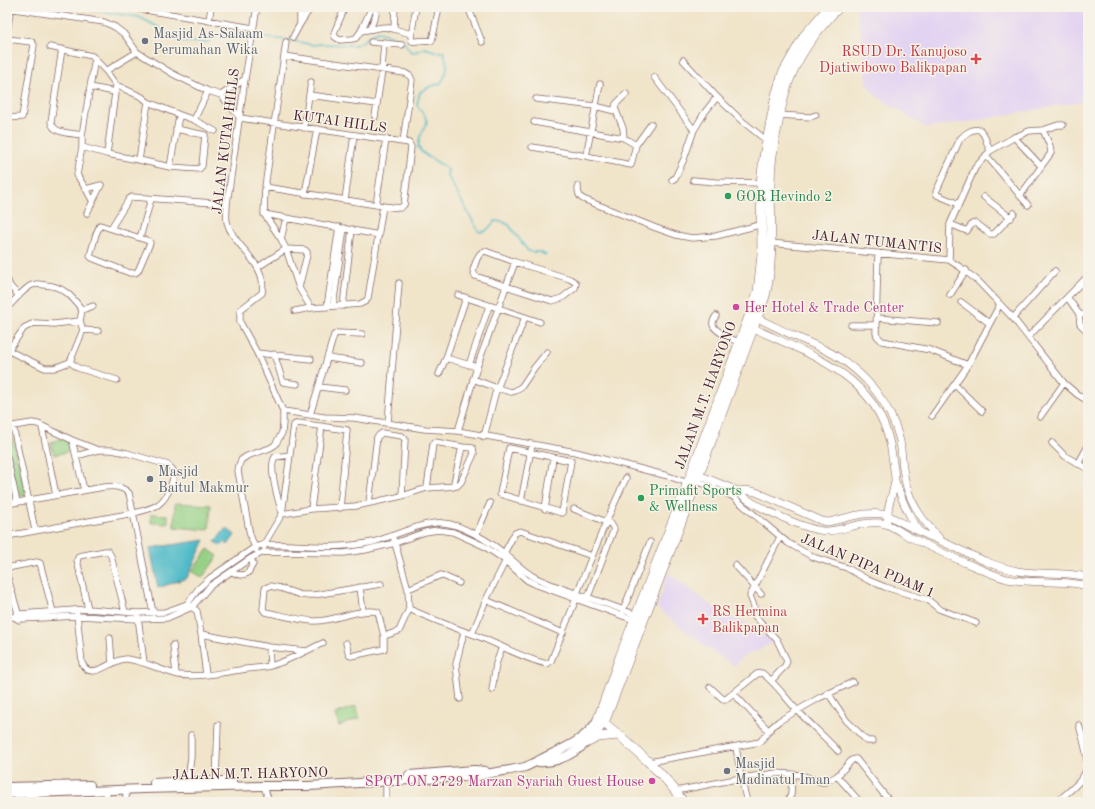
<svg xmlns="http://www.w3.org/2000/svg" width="1095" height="809" viewBox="0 0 1095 809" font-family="'Old Standard TT',serif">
  <rect width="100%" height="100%" fill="#f7f3e8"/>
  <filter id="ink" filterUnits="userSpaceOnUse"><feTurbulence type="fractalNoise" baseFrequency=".025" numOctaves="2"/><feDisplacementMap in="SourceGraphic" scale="8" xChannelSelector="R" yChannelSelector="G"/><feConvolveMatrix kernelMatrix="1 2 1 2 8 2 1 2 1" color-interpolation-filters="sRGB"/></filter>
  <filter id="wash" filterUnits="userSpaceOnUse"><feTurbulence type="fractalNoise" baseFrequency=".012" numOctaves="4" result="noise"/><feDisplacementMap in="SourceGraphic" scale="16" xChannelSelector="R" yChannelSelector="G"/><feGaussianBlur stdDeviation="0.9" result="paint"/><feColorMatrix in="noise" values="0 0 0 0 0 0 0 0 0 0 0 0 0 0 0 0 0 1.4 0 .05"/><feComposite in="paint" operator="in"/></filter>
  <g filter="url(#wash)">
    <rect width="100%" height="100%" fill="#f0e4c9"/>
    <!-- built -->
    <path fill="#e3d3f2" d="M854 7H1088V103L1081 102 1061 105 980 120 926 128 874 94 866 82 862 37 856 9Z
      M668 573 727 617 743 621 774 642 743 657 734 666 707 648 657 608Z"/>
    <!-- green -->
    <path fill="#95d085" stroke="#707858" d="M7 428H10L26 494 18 496 7 450Z
      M67 437 71 451 54 455 51 442Z
      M175 503 211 505 209 530 174 527Z
      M151 514 168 515V524L151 523Z
      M208 549 218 556 202 578 192 571Z
      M356 706 360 718 339 726 335 714Z"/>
    <!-- water -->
    <path fill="#4dbac8" stroke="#4c6c7a" d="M226 528 235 535 228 545 224 542 221 546 215 542Z
      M205 540 187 578 158 588 150 548Z"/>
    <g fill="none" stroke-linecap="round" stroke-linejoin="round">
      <!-- stream -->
      <path stroke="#4dbac8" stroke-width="1.5" d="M68 7 139 17 158 27 174 39 185 42H208C225 28 231 35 251 36
        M255 37 290 40 313 45 321 44 355 45 362 42 369 36 378 32 403 40 407 47 412 53 425 48 437 52H444C448 66 449 70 441 83L429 87 420 92 417 105 425 116 427 122 420 137 418 147C425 159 439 160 448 170L447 175 479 232 486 231 495 221 503 222 509 225 528 251 533 252H539L546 255"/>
    </g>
  </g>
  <g filter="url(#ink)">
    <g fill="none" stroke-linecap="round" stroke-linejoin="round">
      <!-- minor casing -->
      <g stroke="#846462" stroke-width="7">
        <path id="minor" d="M128 7 253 28
          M345 7 334 33 335 37 340 40 352 39 356 38 361 31 372 7
          M416 7 411 37 412 41C418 42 425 39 432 41L439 7
          M468 7 482 42
          M7 8 104 22 115 27 124 34 137 52 173 74 208 91 221 95 240 118 403 142
          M209 21 211 7
          M300 24 311 7
          M370 29 376 14V7
          M394 29 411 34
          M361 31 384 27 394 29 395 7
          M7 33 11 7
          M293 37 300 24V7
          M7 39 32 42 34 45 22 117 7 118
          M371 42 402 45
          M50 47 92 56 106 71 137 52
          M62 49 51 122C53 134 72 133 82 135L95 58
          M284 56 286 42
          M683 60 717 97 742 121 766 140
          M654 77 694 130
          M90 87 115 92
          M221 95 245 79
          M309 95 377 104
          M536 99 595 106 615 111
          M180 115 194 120 215 131
          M779 115 810 117 816 115
          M375 117 382 70 384 42
          M194 120 208 91
          M534 122 624 138 636 145 631 165 586 156 600 84
          M304 128 311 82
          M1043 130 1058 125H1063
          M82 135V147L107 154 116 85 106 71
          M1014 137 1041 166
          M624 138 623 128 615 108 616 104 626 94
          M636 145 651 124
          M82 147 77 175 86 189
          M532 147 586 156
          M107 154 139 160 148 102 142 97 116 85
          M986 155 1028 205
          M139 160 170 167 178 121 180 115 148 102
          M170 167 199 169 202 166 205 135 176 129
          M672 180 675 178 684 159 694 130 705 112 717 97
          M693 180 715 182 761 183
          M578 186C578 191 578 196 583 199L656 228 676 235 692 238 716 236 763 224
          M265 187 383 206
          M305 194 317 129
          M984 197 1011 218
          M345 200 354 135
          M959 204 937 195 936 192 960 139C966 133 972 128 980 130L984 135 990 151
          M376 205 386 139
          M87 213 101 185 86 189 93 202
          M264 214 379 235
          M950 224 967 231 972 224 976 223 990 234H994L1014 213
          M100 225 149 241 150 243 138 271 135 273H130L92 258 90 256 96 234Z
          M111 228 129 199 132 197 227 204
          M140 238 151 199
          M281 239 286 218
          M770 243 949 260 960 267 978 281 1013 318 1064 383 1078 395 1088 401
          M485 251 515 262 570 279 576 283 575 288 562 298 552 301 475 276 473 270C476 263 477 253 485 251Z
          M878 253 876 333 877 336 882 341 930 350 968 365 1000 304
          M949 260 950 224 975 168 990 151 1013 138 1029 131 1043 130 1050 146 1051 153 1020 196
          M258 267 286 249 305 250 307 252V255L299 287
          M7 279 10 286 19 296
          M458 295 525 317 495 394 484 437
          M950 295 966 270
          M466 298 446 358 477 367
          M1068 298 1079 314 1080 324 1088 332
          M961 302 989 323
          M333 306 344 228
          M343 306 352 229
          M327 307 339 227
          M7 308C14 301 21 292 30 286 35 283 40 284 45 285 63 286 72 296 82 310L80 321 83 330 70 362 54 368H45L7 350
          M82 310 93 306
          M295 311 311 308 360 304 366 301 368 298 383 206 400 208 404 205 411 147 409 143 403 142 412 80 410 76 405 73 284 56 265 187 264 214 281 239 286 249 299 288 311 308
          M1079 314 1088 315
          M716 316C714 319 712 322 713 325 715 332 734 340 740 343
          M525 317 540 322
          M877 318 938 323
          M1013 318 1055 271
          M851 325H877
          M83 330 98 331
          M1028 337 1088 276
          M8 351 24 328 32 324 35 323 54 324 80 321
          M257 353 311 359
          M274 354 283 382 297 384
          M328 358 362 363
          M70 362 78 368 117 380
          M469 365 489 306
          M439 374 446 358
          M473 379 497 388 511 392 515 391 522 386 534 368 547 352
          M955 385 982 411
          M319 387 345 390
          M283 411 324 417 354 418 425 429 458 431 576 452 668 476 688 483
          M310 415 334 335 337 333 362 334
          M932 416 968 365
          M1040 417 1064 383
          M388 423 399 283
          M13 426 35 530
          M7 427 32 423 38 424 72 440 98 450
          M42 427 56 495
          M458 431 477 367 515 262
          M72 440 84 490
          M1052 443 1065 456 1088 469
          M509 448 571 461 562 513 500 494Z
          M7 457 17 502
          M1078 464 1088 446
          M697 481 732 496 788 543 813 557 847 568 868 580 885 587 928 600 939 609 976 623
          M427 488 433 444 435 442 462 447
          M521 501 532 445
          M369 503 377 437 382 433 402 436 405 439 402 496
          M7 504 104 487C115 486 121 486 129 493L153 613
          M311 509 322 426
          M545 509 553 458
          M574 509 611 524 614 529 586 602
          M281 510C278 499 268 467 275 457L290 455
          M282 514 294 425 298 423 347 430 340 508
          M476 535 490 503
          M7 536 134 513C154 508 164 506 171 485 173 479 175 475 173 470L168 465 127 453 112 450H98L76 456
          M264 547V544L282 514 311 509 356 506 402 496 427 488 457 486 461 482 474 454 473 448 462 447 453 487
          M256 550 250 535 238 471 239 465 241 460 247 456 270 448 275 445 282 433 283 423V411L257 353 240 322V310L262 293C268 263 234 248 227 222 226 217 227 209 227 204L245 79 257 7
          M503 555 515 533 520 531 592 556
          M735 565 761 594
          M7 568 37 562 40 563 53 612
          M232 572C237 575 243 576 248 573L253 564 251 558
          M7 575 18 613 15 616 16 618 19 620 22 617
          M360 587 363 612
          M408 589 441 575 459 583
          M577 593 606 522 626 478
          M486 600 563 633
          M189 605 197 611 201 634 206 675
          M88 609 77 560 79 556 105 551H108L111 556 125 612
          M409 609C430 618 451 627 472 634 497 643 521 658 547 664L551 661 576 599
          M622 613 650 542
          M21 614 88 609 137 613 165 612 187 604 199 588 210 578 255 547 264 544C299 545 338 550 373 542 393 537 423 521 443 523 461 524 491 542 505 554 515 562 524 572 536 578 569 593 603 601 636 615
          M77 614 82 663C91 684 113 657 127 659 145 661 161 671 179 675 201 678 225 672 246 669 254 668 262 668 270 666 286 662 308 650 323 643
          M7 617H15
          M138 617 144 663
          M21 619 77 616 138 619 167 618 192 607 210 586 251 558 264 552 344 553 365 550 395 543 425 532 438 530 453 532 484 546 502 558 527 580 537 585 634 620
          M201 634 269 647 306 651
          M472 634 486 600 507 558
          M384 636 399 631 409 609 408 589 394 540
          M110 638 112 664
          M346 643 349 655 351 656 384 649V636L378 612C362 607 332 622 314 621 298 620 281 615 265 612L263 609 265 588 270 586 280 588 301 595H314L381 584
          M173 645 176 674
          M269 647 270 666
          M771 681 785 666 787 661 777 640 754 615V606L750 596 780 537
          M710 687 723 699H726L757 674 762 673C776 683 786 699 798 711 811 725 825 737 838 751
          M492 690 496 664 502 647
          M828 693 846 720 867 741H873
          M734 694 769 731
          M460 699 456 664 464 632
          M649 762 760 742 772 727 779 721 819 698 853 682
          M837 776 852 760 856 759 890 802
          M188 781 191 757V735
          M216 781 218 725
          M386 781V802
          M264 786 269 802
          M105 790 109 802
          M676 791 741 778 736 747
          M124 802 126 797V790
          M747 802 741 778 777 773 801 775 821 782H826L837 776 860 802
          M787 802 791 795 792 774
          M1057 802C1066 793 1082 783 1086 770 1090 759 1082 736 1079 725"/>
      </g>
      <!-- tertiary casing -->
      <g stroke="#846462" stroke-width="8">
        <path id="tertiary" d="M754 317C767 322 779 329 792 335 806 341 820 347 833 354 866 373 891 404 900 441 902 454 902 467 905 480 910 504 924 522 940 539
          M749 326C811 356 883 376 892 456 893 464 895 473 895 481 894 489 891 497 889 505 888 510 888 515 887 520
          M699 475 738 491 746 490 756 492 822 521 828 522C847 518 868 510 888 515 906 526 924 534 943 542 969 554 995 568 1024 572 1045 574 1067 572 1088 577
          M895 481C902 499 908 516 920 531
          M738 491C749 505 810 532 828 531 846 530 867 519 885 524 894 526 903 534 912 538 934 549 955 559 978 568 987 572 997 576 1007 579 1033 584 1061 579 1088 586"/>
      </g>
      <!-- primary casing -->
      <g stroke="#846462" stroke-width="10">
        <path id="primary" d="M538 762C565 764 589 744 604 723
          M409 775 474 770 485 771
          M154 783 188 781H232
          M7 787 90 785
          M7 794 143 789 264 786H309L476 776C492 772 509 771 525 767 533 764 539 760 547 756 565 748 588 738 598 719"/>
      </g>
      <!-- trunk casing -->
      <g stroke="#846462" stroke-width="10">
        <path id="trunk" d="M604 723 685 512 765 296C774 260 770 221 770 184 770 164 773 145 777 127 780 114 782 100 786 88 796 58 817 29 839 7
          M588 742 598 737 618 735
          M683 802C670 781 653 765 634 749 623 738 611 728 598 719L620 657 690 477 758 292 762 254 761 183 764 157 776 95 783 73 804 36 829 7"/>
      </g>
      <!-- minor -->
      <use href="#minor" stroke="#fff" stroke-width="5.5"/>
      <!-- tertiary -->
      <use href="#tertiary" stroke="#fff" stroke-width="7"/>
      <!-- primary -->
      <use href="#primary" stroke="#fff" stroke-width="8"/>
      <!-- trunk -->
      <use href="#trunk" stroke="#fff" stroke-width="9"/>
    </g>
  </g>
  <!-- markers -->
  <g fill="#6b7280" stroke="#f7f3e8" stroke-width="1.5">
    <circle cx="145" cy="41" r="4"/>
    <circle cx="150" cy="479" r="4"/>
    <circle cx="727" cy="771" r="4"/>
  </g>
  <g fill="#e0444e" stroke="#f7f3e8" stroke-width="1.5">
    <path d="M974 53h4v4h4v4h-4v4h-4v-4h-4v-4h4z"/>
    <path d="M701 613h4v4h4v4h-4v4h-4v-4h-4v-4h4z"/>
  </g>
  <g fill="#2e9e5b" stroke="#f7f3e8" stroke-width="1.5">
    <circle cx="728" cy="196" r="4"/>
    <circle cx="641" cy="498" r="4"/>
  </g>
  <g fill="#d1479c" stroke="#f7f3e8" stroke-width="1.5">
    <circle cx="736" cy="307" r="4"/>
    <circle cx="652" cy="781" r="4"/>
  </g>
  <g text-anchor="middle" stroke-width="3" stroke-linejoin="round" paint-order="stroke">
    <!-- worship labels -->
    <g font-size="14" fill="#5b616d" stroke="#f7f3e8" text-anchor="start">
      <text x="153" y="38">Masjid As-Salaam<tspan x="153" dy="16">Perumahan Wika</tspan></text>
      <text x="158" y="476">Masjid<tspan x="158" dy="16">Baitul Makmur</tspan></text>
      <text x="735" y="768">Masjid<tspan x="735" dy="16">Madinatul Iman</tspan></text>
    </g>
    <!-- health labels -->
    <g font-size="14" fill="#be3a42" stroke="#f7f3e8" text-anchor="end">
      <text x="967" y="56">RSUD Dr. Kanujoso<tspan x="967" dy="16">Djatiwibowo Balikpapan</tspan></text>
      <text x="712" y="616" text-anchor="start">RS Hermina<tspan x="712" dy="16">Balikpapan</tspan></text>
    </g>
    <!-- street labels -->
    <g font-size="14" fill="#4a1f2b" stroke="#f7f3e8">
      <text transform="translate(340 121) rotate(8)" y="5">KUTAI HILLS</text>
      <text transform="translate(225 141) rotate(-83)" y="5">JALAN KUTAI HILLS</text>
      <text transform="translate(877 241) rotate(6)" y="5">JALAN TUMANTIS</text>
      <text transform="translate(705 395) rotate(-70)" y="5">JALAN M.T. HARYONO</text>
      <text transform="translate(868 565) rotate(23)" y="5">JALAN PIPA PDAM 1</text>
      <text transform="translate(250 773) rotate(-1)" y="5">JALAN M.T. HARYONO</text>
    </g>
    <!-- leisure labels -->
    <g font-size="14" fill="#27864d" stroke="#f7f3e8" text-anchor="start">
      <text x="736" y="201">GOR Hevindo 2</text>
      <text x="649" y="495">Primafit Sports<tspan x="649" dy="16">&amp; Wellness</tspan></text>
    </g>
    <!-- hotel labels -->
    <g font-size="14" fill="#b23c85" stroke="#f7f3e8" text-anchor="start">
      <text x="744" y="312">Her Hotel &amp; Trade Center</text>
      <text x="644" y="786" text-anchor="end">SPOT ON 2729 Marzan Syariah Guest House</text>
    </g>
  </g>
  <!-- margin -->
  <rect width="1095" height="809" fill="none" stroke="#f7f3e8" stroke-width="24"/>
</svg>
